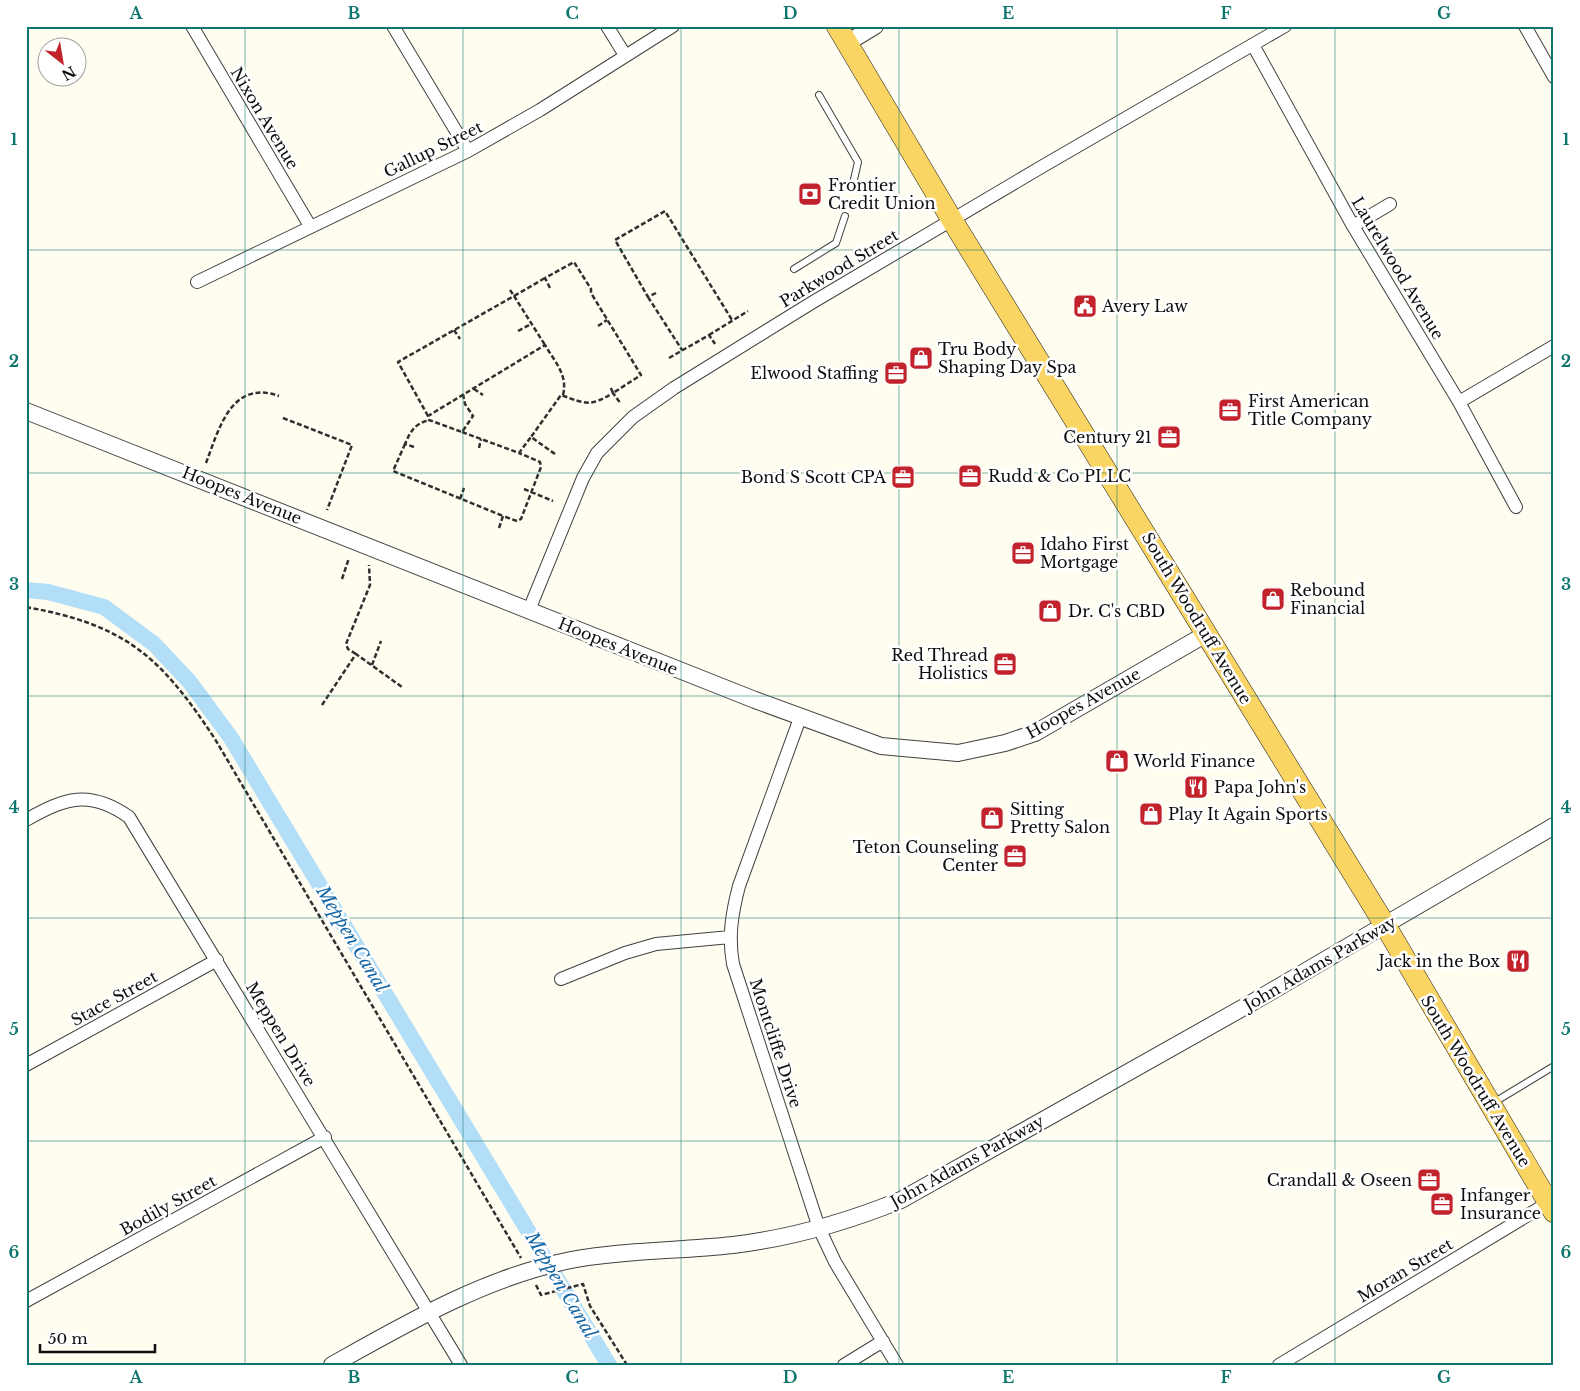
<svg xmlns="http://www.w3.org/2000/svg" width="1580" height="1391" viewBox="0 0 1580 1391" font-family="'Libre Baskerville',serif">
  <rect width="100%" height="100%" fill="#fffcf0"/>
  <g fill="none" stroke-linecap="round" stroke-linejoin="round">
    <!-- canal -->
    <path stroke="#b3def8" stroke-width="16" d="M26 590 48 592 104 607 154 644 189 681 231 738 609 1365"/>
    <!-- service casing -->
    <g stroke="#414141" stroke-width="8">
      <path id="service" d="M819 95 858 162 852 188
        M794 269 836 243 845 216
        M1493 1103 1554 1066"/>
    </g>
    <!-- minor casing -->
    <g stroke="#414141" stroke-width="14">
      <path id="minor" d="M192 26 310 226
        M393 26 468 151
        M607 26 625 55
        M1525 26 1554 77
        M1253 45 1353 226 1459 402 1516 507
        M1353 226 1390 204
        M197 282 468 151 540 110 673 26
        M1459 402 1554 346
        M529 610 583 478 597 453 633 417 674 388 813 302 1043 166 1285 26
        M800 718 739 886C732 913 728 936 733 964L819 1228 835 1262 897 1365
        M26 820C65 798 89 789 129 817L461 1365
        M561 979 625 953 656 944 730 937
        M26 1065 217 960
        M26 1301 325 1137
        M844 1365 883 1341
        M1279 1365 1548 1203"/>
    </g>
    <!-- tertiary casing -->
    <g stroke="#414141" stroke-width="18">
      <path id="tertiary" d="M847 43 875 26
        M26 411 755 700 881 746 958 753 1005 743 1035 733 1206 634
        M332 1365C407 1323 486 1277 571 1260 624 1250 679 1251 733 1245 791 1238 847 1222 901 1200L1253 1002 1554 826"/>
    </g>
    <!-- primary casing -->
    <g stroke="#1f1f1f" stroke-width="22">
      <path id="primary" d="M837 26 952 220 1385 925 1554 1212"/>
    </g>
    <!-- path -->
    <path stroke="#303030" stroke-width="2.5" stroke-dasharray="5 2.5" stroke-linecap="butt" d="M550 288 545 278 574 262 591 289V293L641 375 613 393 610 386
      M510 290 514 296 545 278
      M656 293 648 297 615 240 665 211 732 320
      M648 297 682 350
      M598 326 607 320
      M454 330 460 339
      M518 331 531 324
      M709 335 748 311
      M669 358 709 335 715 344
      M474 389 483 395
      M463 394 465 404 473 416 462 432 429 420 428 416 545 345C555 362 568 375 563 395
      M428 416 398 362 514 296 545 345
      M283 418 352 445 327 510
      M462 432 519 453 531 437
      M405 444 393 471 503 516
      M414 447 405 444C411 430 415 424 429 420
      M479 448 481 439
      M555 454 531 437 561 395C586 404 590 407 613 393L621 404
      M206 463C219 429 231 379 279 396
      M524 489 553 501
      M460 499 464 488
      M499 528 503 516 517 521 521 519 541 467 540 462 519 453
      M342 579 349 558
      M26 607C126 625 160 656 215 739L521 1258
      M356 654 348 649 346 644 370 585 369 565
      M372 665 381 641
      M322 705 356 654 402 687
      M536 1285 541 1295 583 1284 590 1306 627 1365"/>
    <!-- service -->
    <use href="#service" stroke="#fff" stroke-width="6"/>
    <!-- minor -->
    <use href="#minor" stroke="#fff" stroke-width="12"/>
    <!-- tertiary -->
    <use href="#tertiary" stroke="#fff" stroke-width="16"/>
    <!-- primary -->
    <use href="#primary" stroke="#fbd563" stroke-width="21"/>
  </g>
  <!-- grid -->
  <path fill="none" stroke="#0f766e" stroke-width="1" stroke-opacity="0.55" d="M245 26V1365M463 26V1365M681 26V1365M899 26V1365M1117 26V1365M1335 26V1365M26 250H1554M26 473H1554M26 696H1554M26 918H1554M26 1141H1554"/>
  <!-- icons -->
  <defs>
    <g id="bank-square" transform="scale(1.25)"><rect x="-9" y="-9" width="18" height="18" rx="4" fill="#c2222b" stroke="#fff"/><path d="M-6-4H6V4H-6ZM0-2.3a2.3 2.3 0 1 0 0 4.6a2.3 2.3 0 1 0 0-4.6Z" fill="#fff"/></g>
    <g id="civic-square" transform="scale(1.25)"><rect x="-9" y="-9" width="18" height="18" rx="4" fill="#c2222b" stroke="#fff"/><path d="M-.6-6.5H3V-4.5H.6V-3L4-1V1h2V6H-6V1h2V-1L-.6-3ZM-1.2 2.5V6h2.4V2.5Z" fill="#fff"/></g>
    <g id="shop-square" transform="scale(1.25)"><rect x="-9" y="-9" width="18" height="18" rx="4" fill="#c2222b" stroke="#fff"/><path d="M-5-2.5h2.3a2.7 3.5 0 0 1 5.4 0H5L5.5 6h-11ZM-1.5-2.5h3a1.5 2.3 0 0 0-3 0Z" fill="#fff"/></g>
    <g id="office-square" transform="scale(1.25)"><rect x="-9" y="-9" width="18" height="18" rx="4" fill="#c2222b" stroke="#fff"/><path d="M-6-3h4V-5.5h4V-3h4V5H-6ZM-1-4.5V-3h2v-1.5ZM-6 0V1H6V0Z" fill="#fff"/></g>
    <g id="restaurant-square" transform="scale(1.25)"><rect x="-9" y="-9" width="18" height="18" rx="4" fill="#c2222b" stroke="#fff"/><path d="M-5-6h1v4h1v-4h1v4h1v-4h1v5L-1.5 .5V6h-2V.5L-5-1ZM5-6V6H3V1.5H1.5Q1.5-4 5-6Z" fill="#fff"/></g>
  </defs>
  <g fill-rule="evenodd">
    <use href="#bank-square" x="810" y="194"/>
    <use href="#civic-square" x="1085" y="306"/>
    <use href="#shop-square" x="921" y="358"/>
    <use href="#office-square" x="896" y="373"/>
    <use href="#office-square" x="1230" y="410"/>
    <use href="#office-square" x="1169" y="437"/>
    <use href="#office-square" x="970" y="476"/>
    <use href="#office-square" x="903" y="477"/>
    <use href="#office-square" x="1023" y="553"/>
    <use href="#shop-square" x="1273" y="599"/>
    <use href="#shop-square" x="1050" y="611"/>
    <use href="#office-square" x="1005" y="664"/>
    <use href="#shop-square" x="1117" y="761"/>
    <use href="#restaurant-square" x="1196" y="787"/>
    <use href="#shop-square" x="1151" y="814"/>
    <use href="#shop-square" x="992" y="818"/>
    <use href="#office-square" x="1015" y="856"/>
    <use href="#restaurant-square" x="1518" y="961"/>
    <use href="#office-square" x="1429" y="1180"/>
    <use href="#office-square" x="1442" y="1204"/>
  </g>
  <g text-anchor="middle" stroke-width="5" stroke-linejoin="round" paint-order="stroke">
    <!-- street labels -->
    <g font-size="16" fill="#0e0e0e" stroke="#fff">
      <text transform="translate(265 118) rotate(59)" y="6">Nixon Avenue</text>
      <text transform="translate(433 149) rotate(-26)" y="6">Gallup Street</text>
      <text transform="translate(839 268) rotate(-31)" y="6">Parkwood Street</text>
      <text transform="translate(1398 268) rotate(59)" y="6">Laurelwood Avenue</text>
      <text transform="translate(242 495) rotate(22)" y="6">Hoopes Avenue</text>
      <text transform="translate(1197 618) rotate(59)" y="6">South Woodruff Avenue</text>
      <text transform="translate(618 646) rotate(22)" y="6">Hoopes Avenue</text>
      <text transform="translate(1083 703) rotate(-29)" y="6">Hoopes Avenue</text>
      <text transform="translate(1320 963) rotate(-30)" y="6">John Adams Parkway</text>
      <text transform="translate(114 998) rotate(-29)" y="6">Stace Street</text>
      <text transform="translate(281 1034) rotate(59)" y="6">Meppen Drive</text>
      <text transform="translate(776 1043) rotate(72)" y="6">Montcliffe Drive</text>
      <text transform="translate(1476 1081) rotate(59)" y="6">South Woodruff Avenue</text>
      <text transform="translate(967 1161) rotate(-29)" y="6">John Adams Parkway</text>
      <text transform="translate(168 1205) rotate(-29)" y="6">Bodily Street</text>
      <text transform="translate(1405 1270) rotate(-31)" y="6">Moran Street</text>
    </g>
    <!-- poi labels -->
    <g font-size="16" fill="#0e0e0e" stroke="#fff" text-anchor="start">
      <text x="828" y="191">Frontier<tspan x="828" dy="18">Credit Union</tspan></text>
      <text x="1102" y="312">Avery Law</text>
      <text x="938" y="355">Tru Body<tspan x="938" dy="18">Shaping Day Spa</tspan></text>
      <text x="878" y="379" text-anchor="end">Elwood Staffing</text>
      <text x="1248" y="407">First American<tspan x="1248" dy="18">Title Company</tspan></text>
      <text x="1152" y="443" text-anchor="end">Century 21</text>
      <text x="988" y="482">Rudd &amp; Co PLLC</text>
      <text x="886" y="483" text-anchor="end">Bond S Scott CPA</text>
      <text x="1040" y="550">Idaho First<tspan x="1040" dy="18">Mortgage</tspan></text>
      <text x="1290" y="596">Rebound<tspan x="1290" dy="18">Financial</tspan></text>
      <text x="1068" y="617">Dr. C's CBD</text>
      <text x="988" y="661" text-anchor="end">Red Thread<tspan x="988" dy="18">Holistics</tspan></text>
      <text x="1134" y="767">World Finance</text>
      <text x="1214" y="793">Papa John's</text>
      <text x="1010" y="815">Sitting<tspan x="1010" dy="18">Pretty Salon</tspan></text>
      <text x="1168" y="820">Play It Again Sports</text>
      <text x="998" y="853" text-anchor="end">Teton Counseling<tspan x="998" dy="18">Center</tspan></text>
      <text x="1500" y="967" text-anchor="end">Jack in the Box</text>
      <text x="1412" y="1186" text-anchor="end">Crandall &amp; Oseen</text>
      <text x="1460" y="1201">Infanger<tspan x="1460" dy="18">Insurance</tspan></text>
    </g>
    <!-- water labels -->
    <g font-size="18" font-style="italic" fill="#1466a4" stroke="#fff">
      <text transform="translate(352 939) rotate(59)" y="6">Meppen Canal</text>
      <text transform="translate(561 1285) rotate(59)" y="6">Meppen Canal</text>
    </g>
  </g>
  <!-- border -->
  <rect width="1580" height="1391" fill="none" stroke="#ffffff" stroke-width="55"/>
  <!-- north arrow -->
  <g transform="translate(62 62) rotate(149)"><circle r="24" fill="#ffffff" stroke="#9f9f9f"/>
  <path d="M0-4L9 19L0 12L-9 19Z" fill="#c2222b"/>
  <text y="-8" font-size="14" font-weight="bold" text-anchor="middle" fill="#0e0e0e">N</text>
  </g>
  <!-- scale -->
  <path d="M40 1344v8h115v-8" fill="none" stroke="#0e0e0e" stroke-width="2.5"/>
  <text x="48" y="1344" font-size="15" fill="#0e0e0e" stroke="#ffffff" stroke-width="4" paint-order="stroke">50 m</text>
  <rect x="28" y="28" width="1524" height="1336" fill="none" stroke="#0f766e" stroke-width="2"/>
  <g font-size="16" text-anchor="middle" font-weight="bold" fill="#0f766e">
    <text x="136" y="19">A</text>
    <text x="354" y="19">B</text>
    <text x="572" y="19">C</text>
    <text x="790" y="19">D</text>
    <text x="1008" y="19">E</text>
    <text x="1226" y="19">F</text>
    <text x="1444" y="19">G</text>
    <text x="14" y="145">1</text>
    <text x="1566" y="145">1</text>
    <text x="14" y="367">2</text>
    <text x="1566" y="367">2</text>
    <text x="14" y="590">3</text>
    <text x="1566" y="590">3</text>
    <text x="14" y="813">4</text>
    <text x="1566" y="813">4</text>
    <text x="14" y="1035">5</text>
    <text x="1566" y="1035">5</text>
    <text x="14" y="1258">6</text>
    <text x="1566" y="1258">6</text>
    <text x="136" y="1383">A</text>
    <text x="354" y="1383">B</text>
    <text x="572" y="1383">C</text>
    <text x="790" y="1383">D</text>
    <text x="1008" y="1383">E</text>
    <text x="1226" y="1383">F</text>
    <text x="1444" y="1383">G</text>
  </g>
</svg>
